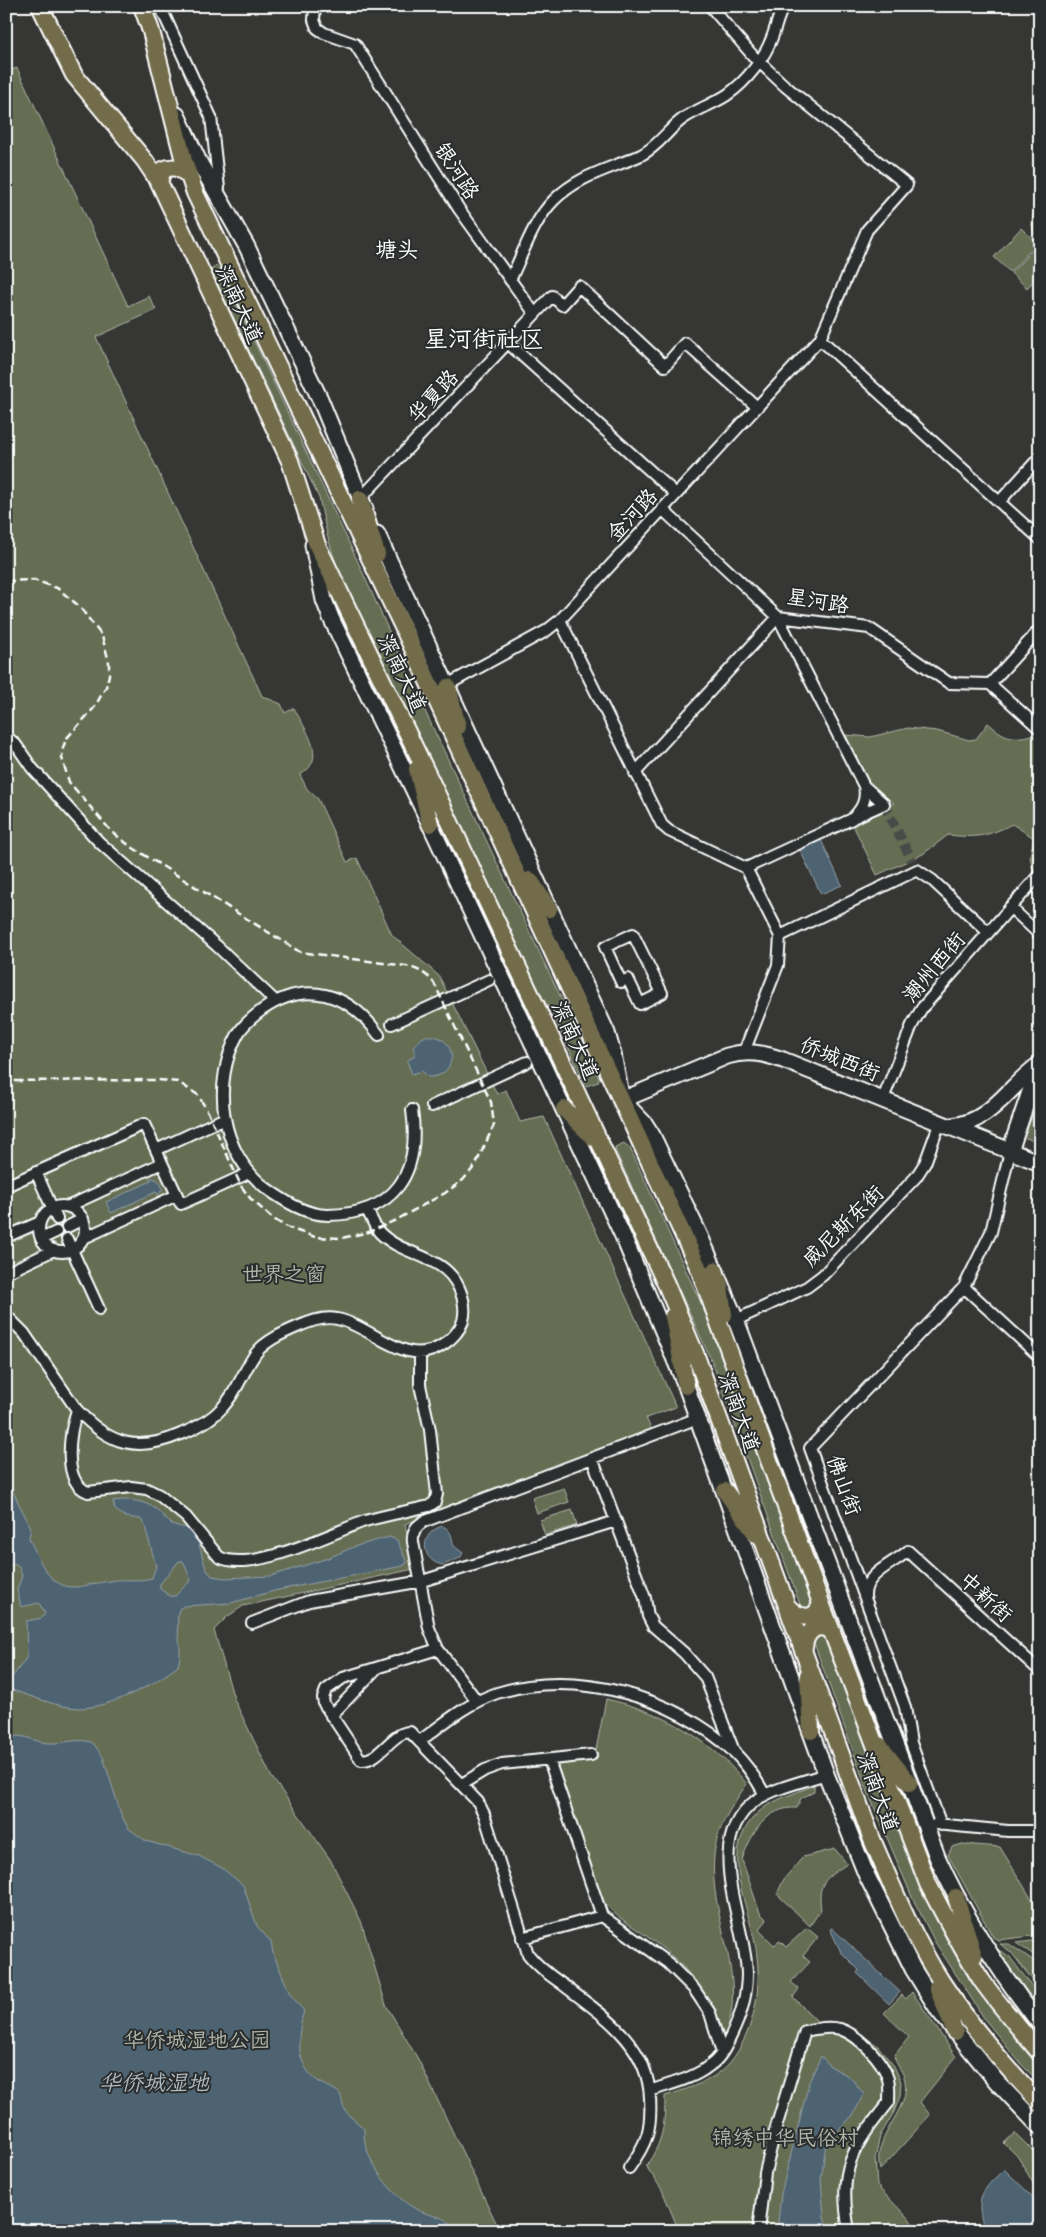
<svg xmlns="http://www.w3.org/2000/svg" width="1046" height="2237" viewBox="0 0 1046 2237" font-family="Caveat,'LXGW WenKai TC',sans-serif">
  <rect width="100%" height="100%" fill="#363734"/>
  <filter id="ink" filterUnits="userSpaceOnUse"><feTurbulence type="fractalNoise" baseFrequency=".02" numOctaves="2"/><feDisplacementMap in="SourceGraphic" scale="10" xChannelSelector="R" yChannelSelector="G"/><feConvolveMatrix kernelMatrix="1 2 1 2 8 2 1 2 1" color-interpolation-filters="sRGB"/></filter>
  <g filter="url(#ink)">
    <!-- green -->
    <path fill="#656d53" stroke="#b2b6a9" d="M17 68 128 306 149 296 156 310 96 337 262 696 281 704 285 713 294 708C305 730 329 759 300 775L307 789 318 799 347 862 357 858 392 935 439 976 497 1094 506 1090 520 1122 544 1117 676 1407 646 1418 651 1429 405 1524 414 1569 243 1606 227 1617 214 1630 234 1699 271 1776 330 1859 361 1921 386 2005 418 2059 500 2231H6V72Z
      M1040 202V243C1029 230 1030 215 1040 202Z
      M1021 228 1037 243 1010 272 994 257Z
      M1038 244 1040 246V274L1027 288 1011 273Z
      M216 265 220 269 357 560 425 711 599 1078 598 1082 586 1086 552 1012 527 974 346 595 328 538 319 498 211 270Z
      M988 723C1004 737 1011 740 1032 735L1040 741V863L1033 871 1030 856 1034 838 1012 824C987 837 975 838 948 835L923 854 877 875 852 823 894 803 869 784 846 735 870 737 908 728 937 731 969 740 976 739Z
      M1036 1107 1040 1108V1144L1024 1137Z
      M624 1143 630 1148 725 1356 881 1787C899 1831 919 1873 941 1915 970 1972 995 2017 1040 2064V2083L1021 2064 986 2021 935 1942 912 1897 869 1795 713 1364 616 1152 615 1147Z
      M564 1488 569 1502 537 1513 532 1498Z
      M572 1510 577 1525 545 1535 540 1520Z
      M606 1699C664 1712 709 1738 747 1784 732 1805 716 1829 714 1856 708 1916 750 1979 724 2037 708 1990 685 1963 645 1935 627 1922 610 1914 599 1894L557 1765 594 1760Z
      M814 1785V1792L801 1798 797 1808C766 1806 751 1834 742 1860L760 1913 767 1920 759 1930 774 1945 780 1941 786 1947 807 1928 818 1937 803 1956 810 1962 791 1982 799 1989 793 1997 818 2022 846 2026 877 2045 894 2066 901 2082 900 2096 894 2112 880 2136 875 2159 877 2186 912 2222 914 2231H679L662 2190 646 2166C663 2142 665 2125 665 2096 684 2090 704 2084 720 2072 734 2061 743 2044 749 2028 757 2006 760 1981 757 1957 753 1912 719 1860 752 1819 767 1800 793 1795 814 1785Z
      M962 1844 1000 1847 1040 1913V1935L998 1940 993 1937 948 1855 952 1847Z
      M835 1849 847 1864C826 1878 817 1882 821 1909L810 1926 777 1894 784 1879 803 1857Z
      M1040 1940V1959L1016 1943Z
      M1000 1944H1009L1040 1965V1982L1037 1986 1011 1952Z
      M995 1948 1009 1956 1040 1997V2008L1027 1993Z
      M912 1992 956 2057 920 2102 930 2115 880 2170C871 2136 911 2110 905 2081 904 2072 896 2065 894 2056L909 2037 884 2013 902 1995 906 1999Z
      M1015 2133 1040 2158V2190L1033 2183 1018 2157 1004 2143Z"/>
    <!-- water -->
    <path fill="#4e6372" stroke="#95a1aa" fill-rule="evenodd" d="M821 840 842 885 821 894 800 850Z
      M426 1036C459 1033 460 1078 428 1077L422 1071 412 1074 407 1061 414 1056 415 1052 413 1047 420 1039Z
      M150 1178C157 1178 162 1182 162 1190L158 1195 156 1192 111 1213 106 1202 151 1181Z
      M6 1478 31 1528 29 1538C39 1558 48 1589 76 1587 87 1586 99 1582 110 1581 125 1578 137 1582 152 1578L156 1566 144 1523 140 1519 126 1517 115 1510 113 1501C125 1499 140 1500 151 1506 170 1516 161 1526 191 1528L196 1534 206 1569 212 1576 224 1578 271 1576 328 1558 356 1546 389 1537 397 1540 407 1563 403 1566 278 1590 231 1603 184 1606 179 1609C174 1628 184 1648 178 1666 154 1685 110 1708 79 1708 59 1708 29 1695 9 1689L7 1684 27 1657 26 1621 42 1618 45 1613 39 1603 21 1607 17 1590 22 1576 19 1567 14 1564 6 1565ZM179 1561H183L191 1580 175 1596H170L160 1589V1584Z
      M443 1526C453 1532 451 1537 454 1546L463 1553 460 1558 443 1565C419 1561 420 1531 443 1526Z
      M17 1736C28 1736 38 1743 49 1743 62 1744 81 1737 93 1743L103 1757 121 1814 128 1828 146 1841 199 1856 222 1868 243 1885 257 1926 271 1942 273 1953 290 1994 304 2011C297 2033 295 2062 315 2079 321 2084 331 2087 338 2092 343 2097 341 2104 345 2110 349 2117 358 2122 364 2129 362 2159 393 2199 420 2211 435 2218 439 2213 454 2227V2231H6V1746L10 1740Z
      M832 1928 900 1992 889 2004 857 1973 859 1970 841 1952 830 1929Z
      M821 2056 830 2066 850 2077 864 2094 853 2115 826 2144 821 2179 824 2218 829 2231H777L781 2194 809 2082Z
      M1004 2169 1040 2204V2231H985C974 2197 981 2192 1004 2169Z"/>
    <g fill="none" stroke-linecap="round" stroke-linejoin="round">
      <!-- street-tunnel -->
      <path stroke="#4a4b48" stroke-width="10" stroke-dasharray="10 5" stroke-linecap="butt" d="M884 804 912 861
        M57 1219 67 1239"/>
      <!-- street casing -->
      <g stroke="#fff" stroke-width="14">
        <path id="street" d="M160 6 211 117 219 188
          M315 6 314 20 317 28 324 33 355 44 459 209 535 314
          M510 280C523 254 533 221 554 200 579 175 610 169 641 155 659 146 668 129 684 118 698 109 713 104 727 95 747 81 765 58 773 35 776 25 779 16 783 6
          M820 339 1040 539
          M508 343 676 494
          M360 499 552 296 562 305 579 286 665 366 685 343 757 407
          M999 502 1040 457
          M662 509 778 617 869 628 949 683 990 684
          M560 620 662 825 669 831 746 868 780 936 778 965 744 1052
          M990 684 1040 629
          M990 684 1040 729
          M447 685 546 631 560 620 820 339 867 230 907 185 785 86 754 57 710 6
          M6 736 16 745 32 768 99 842 217 946 275 1001
          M635 773 778 617 864 786C867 800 862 809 852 819L746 868
          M855 817 884 804 864 786
          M1010 907 1040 935
          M633 934 662 993 640 1004 628 979 621 982 605 947Z
          M780 936 917 870 932 880 988 932
          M392 1024 489 980
          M379 1035C349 993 306 979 262 1010 254 1016 243 1025 238 1034 211 1083 220 1153 266 1188 284 1201 306 1215 328 1215 395 1214 421 1174 412 1110
          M883 1099 912 1025 922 1008 1040 874
          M432 1106 527 1062
          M156 1150 225 1118
          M36 1172 57 1219
          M6 1186 144 1124 181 1204 249 1173
          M39 1229a23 23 0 1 1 46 0a23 23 0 1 1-46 0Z
          M69 1206 162 1163
          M67 1227 83 1219
          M6 1237 40 1222
          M84 1238 177 1195
          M41 1239 56 1232
          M67 1239 99 1309
          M6 1273 54 1250
          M964 1287 1040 1357
          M6 1315 24 1333 77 1410C110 1445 137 1453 181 1434 196 1428 211 1420 222 1408 238 1391 243 1371 256 1353 265 1341 283 1333 297 1327 308 1322 325 1316 337 1319 373 1326 407 1371 444 1344 452 1339 460 1330 463 1321 466 1309 464 1299 459 1288 444 1254 404 1257 380 1233 375 1228 371 1217 367 1210
          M736 1320 807 1287 823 1275 916 1177 925 1163 940 1122
          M77 1410C70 1431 61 1482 88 1492L131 1487 147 1489 159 1495 186 1517 219 1557C252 1574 331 1533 365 1521 386 1515 408 1511 429 1506L435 1502 437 1494 430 1430 420 1385V1354
          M592 1458 645 1598 648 1616 653 1626 684 1653 705 1677 734 1751
          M865 1596C864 1574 893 1564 908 1551L1040 1671
          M252 1623 309 1601 422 1581 616 1521
          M438 1649 343 1678 326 1690 323 1698 324 1704 361 1760C381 1761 391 1732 410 1732L478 1802 484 1814 528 1954C537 1966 549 1975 562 1984 601 2014 648 2043 650 2098 652 2129 647 2143 629 2168
          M477 1701 438 1649 429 1628 413 1542C412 1532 415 1527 423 1522L698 1418
          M331 1716 377 1668
          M420 1741C445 1722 468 1703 497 1693 575 1668 676 1697 734 1752 747 1765 757 1780 765 1795
          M549 1760 602 1916 668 1963 694 1989 710 2013 722 2053
          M462 1784 485 1770 502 1764 591 1755
          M936 1824 1008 1831H1040
          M941 1825 911 1743 905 1707 810 1448 964 1287 991 1232 1010 1151
          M522 1938 602 1916
          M650 2091C669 2084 693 2079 709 2066 720 2059 726 2047 731 2036 741 2016 747 1996 747 1974 746 1922 701 1841 755 1801 773 1788 805 1781 826 1774
          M758 2231 765 2173 775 2131 805 2031C815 2029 829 2026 840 2029 858 2035 883 2060 888 2079 890 2086 889 2094 889 2102 851 2149 838 2169 849 2231"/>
      </g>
      <!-- secondary casing -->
      <g stroke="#fff" stroke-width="19">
        <path id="secondary" d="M177 115 199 162 247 247 320 399 365 509
          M377 534 607 1033 613 1054 622 1100 645 1124 652 1135 700 1236 736 1320 938 1859C966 1919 999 1972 1040 2024
          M313 545 324 600 331 618 430 824 623 1236 686 1386 826 1774 866 1874 913 1969 939 2011 997 2082 1040 2127
          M622 1100 727 1056C747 1050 764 1053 783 1060L1040 1163
          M952 1126C992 1122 1009 1085 1040 1064
          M1010 1151 1030 1092 1040 1074"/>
      </g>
      <!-- primary casing -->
      <g stroke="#fff" stroke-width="20">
        <path id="primary" d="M40 6 74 75 145 161 159 182 290 461 317 545 434 788 666 1284 695 1353 871 1837C892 1886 912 1936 941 1981 970 2026 1004 2065 1040 2103
          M142 6 151 31 184 161 195 193 402 625 700 1271 821 1603 928 1884C945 1916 962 1950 982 1981 1000 2006 1020 2029 1040 2053
          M159 182 163 170C173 165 180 168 188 175
          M360 499 377 554
          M448 687 458 727
          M417 769 430 824
          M530 880 549 909
          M564 1109 594 1138
          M715 1270 720 1286 724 1315
          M673 1316 686 1386
          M725 1491 756 1534
          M788 1607C799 1619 816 1622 821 1603
          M804 1648C805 1632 817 1621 832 1631
          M808 1675 811 1731
          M879 1745 909 1783
          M956 1897 974 1956
          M937 1987 955 2032"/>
      </g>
      <!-- street -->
      <use href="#street" stroke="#2a2d2e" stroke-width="10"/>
      <!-- secondary -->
      <use href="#secondary" stroke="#2a2d2e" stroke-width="15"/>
      <!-- primary -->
      <use href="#primary" stroke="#726c4b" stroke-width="16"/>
      <!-- rail -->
      <path stroke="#fff" stroke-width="2.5" stroke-dasharray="8 4" stroke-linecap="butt" d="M6 581 34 580 57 588 79 606 102 636 109 662V675L106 687 94 708 66 739 63 748 62 758 69 782 111 831 130 846 300 952 406 966C418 969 426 973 434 983L491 1102 494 1125 475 1166 463 1180 445 1193 398 1219 369 1232 342 1238 315 1237 289 1228 273 1219 250 1198 241 1186 208 1112 198 1095 178 1082 158 1080 6 1081"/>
    </g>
  </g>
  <g text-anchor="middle" stroke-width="4" stroke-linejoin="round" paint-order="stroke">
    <!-- street labels -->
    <g font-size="21" fill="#fff" stroke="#2a2d2e">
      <text transform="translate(457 171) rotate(57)" y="7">银河路</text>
      <text transform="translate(239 304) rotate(65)" y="7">深南大道</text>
      <text transform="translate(433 396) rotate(-47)" y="7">华夏路</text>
      <text transform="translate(632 515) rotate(-47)" y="7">金河路</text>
      <text transform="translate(818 601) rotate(9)" y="7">星河路</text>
      <text transform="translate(402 673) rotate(64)" y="7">深南大道</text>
      <text transform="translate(934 967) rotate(-50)" y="7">潮州西街</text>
      <text transform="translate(575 1040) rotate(65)" y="7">深南大道</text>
      <text transform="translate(840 1059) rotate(22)" y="7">侨城西街</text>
      <text transform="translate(843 1226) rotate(-45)" y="7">威尼斯东街</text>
      <text transform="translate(739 1412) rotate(70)" y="7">深南大道</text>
      <text transform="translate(844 1485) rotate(70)" y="7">佛山街</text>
      <text transform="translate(986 1597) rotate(42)" y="7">中新街</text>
      <text transform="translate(878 1792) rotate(70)" y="7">深南大道</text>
    </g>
    <!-- park labels -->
    <g font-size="21" fill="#b2b6a9" stroke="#2a2d2e">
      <text x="284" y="1281">世界之窗</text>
      <text x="197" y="2047">华侨城湿地公园</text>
      <text x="785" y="2145">锦绣中华民俗村</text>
    </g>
    <!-- neighbourhood labels -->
    <g font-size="22" fill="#fff" stroke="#2a2d2e">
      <text x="397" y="257">塘头</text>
    </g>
    <!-- water labels -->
    <g font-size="22" font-style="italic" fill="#afb9c0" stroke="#2a2d2e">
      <text x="154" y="2090">华侨城湿地</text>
    </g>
    <!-- quarter labels -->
    <g font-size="24" fill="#fff" stroke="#2a2d2e">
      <text x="484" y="347">星河街社区</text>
    </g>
  </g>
  <!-- margin -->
  <rect width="1046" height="2237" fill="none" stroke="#2a2d2e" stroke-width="25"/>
  <rect x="12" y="12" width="1021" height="2212" fill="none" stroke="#fff" stroke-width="2" filter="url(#ink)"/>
</svg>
